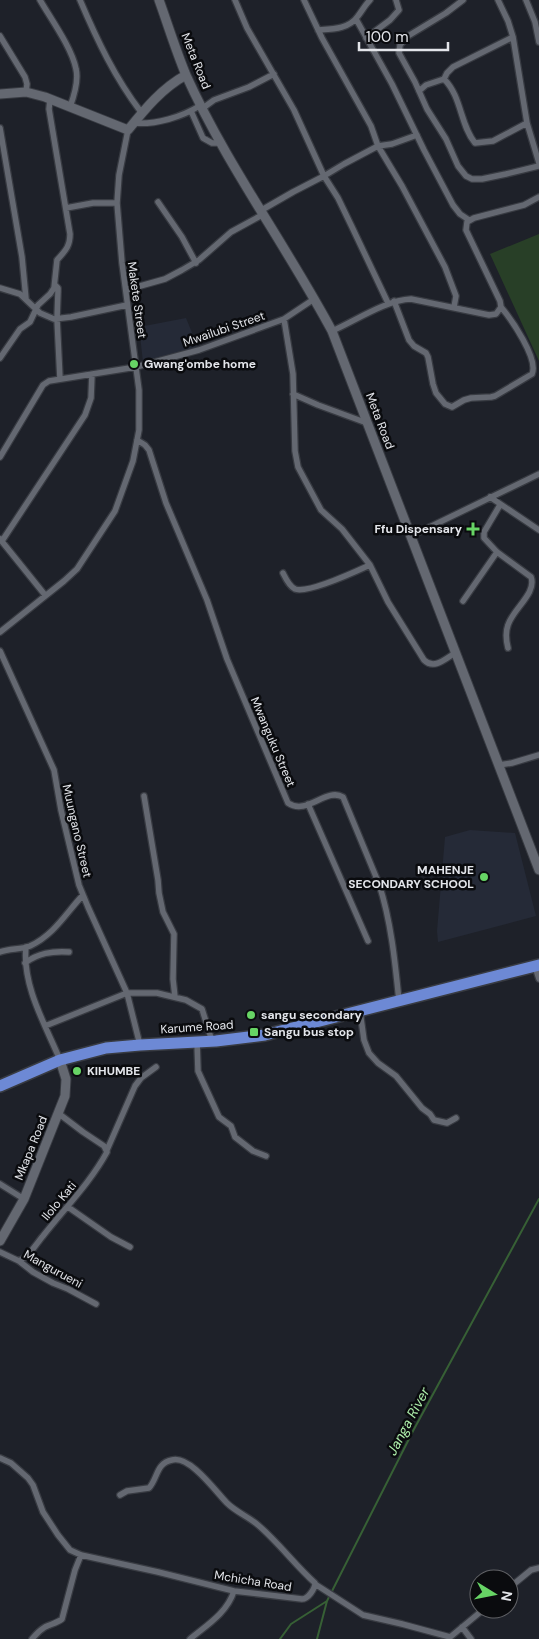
<svg xmlns="http://www.w3.org/2000/svg" width="539" height="1639" viewBox="0 0 539 1639" font-family="'DM Sans',sans-serif">
  <rect width="100%" height="100%" fill="#1e2129"/>
  <!-- built -->
  <path fill="#252a37" d="M186 318 198 347 143 362 139 327Z
    M470 830 515 833 536 916 438 942 437 931 445 837Z"/>
  <!-- green -->
  <path fill="#283f27" d="M539 234V361L490 254Z"/>
  <g fill="none" stroke-linecap="round" stroke-linejoin="round">
    <!-- stream -->
    <path stroke="#376035" stroke-width="2" d="M280 1639 291 1624 327 1601 413 1431 539 1199
      M317 1639 327 1601"/>
    <!-- street casing -->
    <g stroke="#383b42" stroke-width="8">
      <path id="street" d="M40 0C51 19 72 48 76 69 79 81 74 96 70 107
        M80 0C97 40 115 78 141 112
        M235 0 247 28 294 110 324 176 338 198 352 227 388 303
        M304 0 322 38 371 126 378 146 402 186 445 267 456 296 454 307
        M463 0 446 13 408 36 400 45 399 53 415 82 427 109 446 139 458 166 466 176 472 179H482L506 174 539 166
        M498 0 508 21 513 37 527 123 539 163
        M526 0 535 22 539 42
        M356 19 392 84 424 150 453 205 460 214 469 220
        M318 30C333 29 349 29 358 16 362 11 365 5 370 0
        M0 36 25 77 27 84 26 92
        M366 38 390 20 399 10 396 0
        M444 79 447 73 453 67 513 37
        M419 91 426 85 444 79C462 97 460 125 475 143L493 141 527 123
        M203 108 214 100 249 87 274 74
        M191 111 203 138 212 143H222
        M133 123C156 125 182 117 201 105
        M0 128 22 257 26 299
        M158 202 182 237 196 263
        M66 208 93 203H117
        M260 211 293 192 324 176 344 164 378 146 392 144 417 135
        M55 285 58 288V292L57 319 60 379
        M0 288 20 294 40 313 54 319 71 317 127 305
        M126 290 165 279 182 270 199 260 231 232 262 215
        M394 301 409 340 414 346 426 353 428 357 433 384 436 393 445 404 452 407 464 400 471 398 491 397 495 396 532 374C539 359 511 319 501 307
        M284 319 293 374 295 451 298 467 321 510 342 529 370 565 388 602 424 660C434 670 445 659 455 653
        M332 331C355 321 386 300 411 299L489 315 496 314 501 307 500 301 466 230 467 222 474 218 524 205 539 197
        M0 358 20 329 30 322 38 305 50 294 54 288 57 260C65 251 70 247 70 234L49 109 50 99
        M293 394 318 405 367 423
        M137 440 145 445 149 450 166 503 207 600 227 659 288 803C307 816 326 787 343 797L379 884C391 921 395 961 399 1001
        M0 457 43 385 49 381 136 367 199 350 284 319 314 299
        M490 497 539 530
        M500 505 484 532V538L497 552 531 577C537 593 513 609 508 625 505 633 506 640 508 648
        M411 536 539 474
        M0 539 45 595
        M2 541 85 415 91 398 92 374
        M283 573C286 579 289 586 295 589 308 594 357 571 370 565
        M463 601 497 552
        M0 632 64 581 77 569 115 511 133 461 139 430V390L122 263 117 203 119 175 128 130
        M0 651 54 770 61 810 79 885 88 907 127 993 140 1045
        M499 765 512 763 539 755
        M144 796 158 880 159 893 163 912 174 934 173 979 175 997
        M308 804 368 941
        M26 947C22 986 46 1026 60 1060
        M0 952C10 948 20 950 30 946 54 935 66 913 83 895
        M25 963C38 953 52 951 69 952
        M535 967 539 979
        M360 1011 364 1040 369 1053 378 1063 396 1076 422 1108 430 1114 434 1120 447 1123 456 1118
        M45 1026 127 993H157L186 1000 202 1009 212 1041
        M197 1042 198 1071 219 1117 231 1126 235 1137 253 1151 266 1156
        M107 1150 135 1086 141 1078 156 1067
        M0 1184 24 1199
        M68 1207 111 1237 130 1247
        M0 1252 19 1261 33 1272 53 1283 68 1289 96 1304
        M19 1261C30 1256 36 1244 43 1236 65 1208 90 1183 107 1152L104 1146 83 1132 58 1113
        M0 1458 11 1463 28 1478 33 1485 43 1512 58 1535 70 1550 81 1555 158 1572 234 1591 302 1599C308 1599 315 1589 315 1583 295 1565 279 1543 258 1525 249 1517 236 1512 227 1503 216 1492 190 1455 172 1460 156 1463 158 1478 149 1488L127 1491 120 1495
        M315 1584 363 1615 402 1624 450 1637
        M509 1588 531 1570 539 1568
        M462 1627 471 1639
        M449 1638 484 1609
        M32 1639C36 1634 40 1630 45 1627 51 1624 57 1623 62 1619L75 1570 81 1555
        M190 1639C207 1625 227 1613 234 1591"/>
    </g>
    <!-- secondary casing -->
    <g stroke="#383b42" stroke-width="11">
      <path id="secondary" d="M159 0C168 25 176 51 186 75 226 164 286 245 332 331L539 870
        M0 94 26 92 45 97 128 130C145 109 162 88 186 75
        M0 1241 24 1199 65 1096 66 1079 60 1060"/>
    </g>
    <!-- highway casing -->
    <g stroke="#383b42" stroke-width="14">
      <path id="highway" d="M0 1086 60 1060 106 1048 140 1045 216 1041 265 1035 539 965"/>
    </g>
    <!-- street -->
    <use href="#street" stroke="#646871" stroke-width="5.5"/>
    <!-- secondary -->
    <use href="#secondary" stroke="#646871" stroke-width="9"/>
    <!-- highway -->
    <use href="#highway" stroke="#6d89d5" stroke-width="11"/>
  </g>
  <!-- markers -->
  <g fill="#67d465" stroke="#0a0b0e" stroke-width="2">
    <circle cx="134" cy="364" r="5"/>
    <path d="M470.5 521.5h5v5h5v5h-5v5h-5v-5h-5v-5h5z"/>
    <circle cx="484" cy="877" r="5"/>
    <circle cx="251" cy="1015" r="5"/>
    <rect x="249" y="1027" width="10" height="10" rx="2.5"/>
    <circle cx="77" cy="1071" r="5"/>
  </g>
  <g text-anchor="middle" stroke-width="5" stroke-linejoin="round" paint-order="stroke">
    <!-- street labels -->
    <g font-size="12" fill="#e3e5ea" stroke="#0a0b0e">
      <text transform="translate(196 61) rotate(68)" y="4">Meta Road</text>
      <text transform="translate(137 300) rotate(82)" y="4">Makete Street</text>
      <text transform="translate(224 329) rotate(-19)" y="4">Mwailubi Street</text>
      <text transform="translate(380 421) rotate(69)" y="4">Meta Road</text>
      <text transform="translate(273 742) rotate(67)" y="4">Mwanguku Street</text>
      <text transform="translate(77 831) rotate(77)" y="4">Muungano Street</text>
      <text transform="translate(197 1027) rotate(-4)" y="4">Karume Road</text>
      <text transform="translate(31 1148) rotate(-68)" y="4">Mkapa Road</text>
      <text transform="translate(59 1201) rotate(-50)" y="4">Ilolo Kati</text>
      <text transform="translate(53 1269) rotate(29)" y="4">Mangurueni</text>
      <text transform="translate(253 1581) rotate(9)" y="4">Mchicha Road</text>
    </g>
    <!-- poi labels -->
    <g font-size="12" font-weight="bold" fill="#e3e5ea" stroke="#0a0b0e" text-anchor="start">
      <text x="144" y="368">Gwang'ombe home</text>
      <text x="462" y="533" text-anchor="end">Ffu Dispensary</text>
      <text x="474" y="874" text-anchor="end">MAHENJE<tspan x="474" dy="14">SECONDARY SCHOOL</tspan></text>
      <text x="261" y="1019">sangu secondary</text>
      <text x="264" y="1036">Sangu bus stop</text>
      <text x="87" y="1075">KIHUMBE</text>
    </g>
    <!-- water labels -->
    <g font-size="14" font-style="italic" fill="#aeefab" stroke="#0a0b0e">
      <text transform="translate(408 1421) rotate(-62)" y="5">Janga River</text>
    </g>
  </g>
  <!-- north arrow -->
  <g transform="translate(494 1594) rotate(100)"><circle r="24" fill="#0a0b0e" stroke="#616266"/>
  <path d="M0-4L9 19L0 12L-9 19Z" fill="#67d465"/>
  <text y="-8" font-size="14" font-weight="bold" text-anchor="middle" fill="#e3e5ea">N</text>
  </g>
  <!-- scale -->
  <path d="M359 42v8h89v-8" fill="none" stroke="#e3e5ea" stroke-width="2.5"/>
  <text x="366" y="42" font-size="15" fill="#e3e5ea" stroke="#0a0b0e" stroke-width="4" paint-order="stroke">100 m</text>
</svg>
